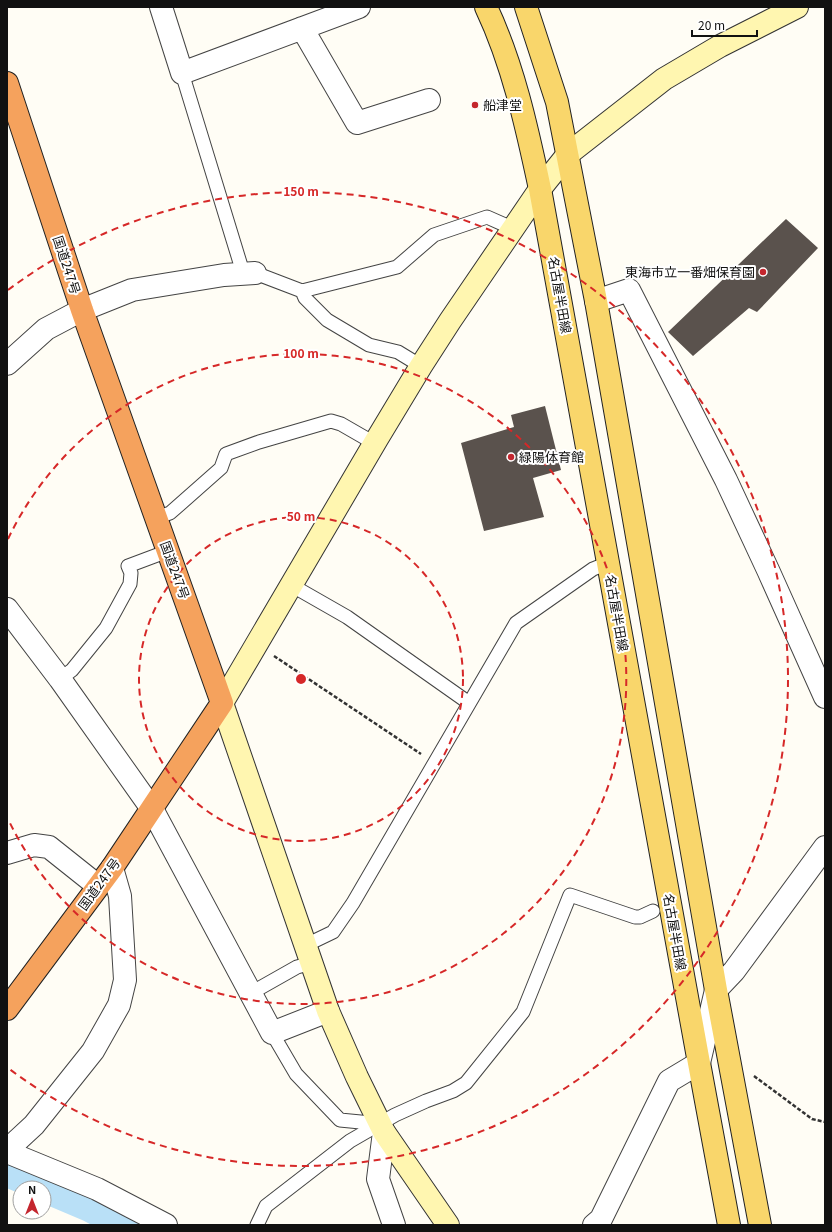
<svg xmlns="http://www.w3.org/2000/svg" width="832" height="1232" viewBox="0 0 832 1232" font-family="Georgia,'Noto Sans JP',serif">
  <rect width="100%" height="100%" fill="#fffdf5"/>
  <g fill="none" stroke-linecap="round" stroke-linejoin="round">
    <!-- river -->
    <path stroke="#b9e0f7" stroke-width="39" d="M7 1167 92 1203 133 1225"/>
  </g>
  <!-- building -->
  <path fill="#5a524d" d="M786 219 818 248 757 312 749 308 693 356 668 332Z
    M545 406 561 470 533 478 544 517 484 531 461 443 514 427 511 415Z"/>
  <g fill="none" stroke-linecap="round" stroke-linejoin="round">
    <!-- lane casing -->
    <g stroke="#444" stroke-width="15">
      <path id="lane" d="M182 73 241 266V274
        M255 273 302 291 397 267 434 235 487 217 514 229
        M302 291 305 298 327 320 369 345 398 352 421 366
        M156 518 170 513 221 468 226 454 259 442 331 421 341 424 374 443
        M291 585 347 617 469 703
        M60 679 72 670 106 628 130 584 131 573 128 566 168 551
        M306 945 333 932 353 903 516 623 593 569 608 563
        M251 993 297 967 312 963
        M272 1033 296 1074 340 1120 381 1124
        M257 1225 266 1206 350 1141 395 1115 426 1101 453 1091 466 1083 523 1012 570 895 635 917H640L653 911"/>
    </g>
    <!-- street casing -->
    <g stroke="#444" stroke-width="24">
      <path id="street" d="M161 7 182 73 359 7
        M302 28 357 123 429 100
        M596 301 629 290 726 480 768 570 825 697
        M7 364 46 329 82 310 132 290 224 275 255 273
        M7 609 60 679 152 809 272 1033 328 1011
        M7 853 34 845 49 847 98 886
        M384 1132 378 1179 394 1225
        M7 1150 34 1125 93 1051 119 1005 125 980 120 896 112 868
        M7 1152 97 1189 166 1225
        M594 1225 601 1219 669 1081 699 1063 716 990 734 971 825 847"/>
    </g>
    <!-- secondary casing -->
    <g stroke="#333" stroke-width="24">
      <path id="secondary" d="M448 1225 384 1132 357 1077 328 1011 222 703 377 439 421 366 450 321 540 189 568 154 664 79 720 46 797 7"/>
    </g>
    <!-- primary casing -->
    <g stroke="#222" stroke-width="24">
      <path id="primary" d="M486 7C513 64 527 128 540 189L699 1063 729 1225
        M526 7 557 102 596 301 716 990 760 1225"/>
    </g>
    <!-- highway casing -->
    <g stroke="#222" stroke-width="24">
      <path id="highway" d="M7 83 82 310 222 703 112 868 7 1009"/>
    </g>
    <!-- path -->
    <path stroke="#333" stroke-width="2.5" stroke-dasharray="4 2" stroke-linecap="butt" d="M274 656 421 754
      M754 1076 812 1119 825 1122"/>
    <!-- lane -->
    <use href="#lane" stroke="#fff" stroke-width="13"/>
    <!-- street -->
    <use href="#street" stroke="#fff" stroke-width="22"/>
    <!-- secondary -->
    <use href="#secondary" stroke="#fff6b0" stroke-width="22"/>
    <!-- primary -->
    <use href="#primary" stroke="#f9d66b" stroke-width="22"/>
    <!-- highway -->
    <use href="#highway" stroke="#f5a25d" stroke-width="22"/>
  </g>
  <!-- distance rings -->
  <g fill="none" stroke="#d62828" stroke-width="2" stroke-dasharray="7 5">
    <circle cx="301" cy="679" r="162"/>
    <path d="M8 539A325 325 0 1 1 8 819"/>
    <path d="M8 290A487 487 0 1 1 8 1068"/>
  </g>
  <!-- markers -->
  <g fill="#c4262e" stroke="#fff" stroke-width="1.5">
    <circle cx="475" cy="105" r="4"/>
    <circle cx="763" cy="272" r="4"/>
    <circle cx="511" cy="457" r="4"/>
  </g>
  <g text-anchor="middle" stroke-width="4" stroke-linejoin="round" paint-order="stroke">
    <!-- poi labels -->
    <g font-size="13" fill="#111" stroke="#fff" text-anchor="start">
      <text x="483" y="110">船津堂</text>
      <text x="755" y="277" text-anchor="end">東海市立一番畑保育園</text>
      <text x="519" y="462">緑陽体育館</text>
    </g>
    <!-- street labels -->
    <g font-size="13" fill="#111" stroke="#fff">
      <text transform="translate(67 265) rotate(72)" y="5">国道247号</text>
      <text transform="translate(560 295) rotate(80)" y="5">名古屋半田線</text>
      <text transform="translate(175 570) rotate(70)" y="5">国道247号</text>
      <text transform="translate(617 613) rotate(80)" y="5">名古屋半田線</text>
      <text transform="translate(99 884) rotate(-54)" y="5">国道247号</text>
      <text transform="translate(675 932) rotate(80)" y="5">名古屋半田線</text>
    </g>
  </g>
  <circle cx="301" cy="679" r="6" fill="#d62828" stroke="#fff" stroke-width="2"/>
  <g font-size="12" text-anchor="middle" font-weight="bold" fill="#d62828" stroke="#fff" stroke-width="4" stroke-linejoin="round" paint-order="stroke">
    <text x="301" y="196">150 m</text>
    <text x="301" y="358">100 m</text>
    <text x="301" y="521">50 m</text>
  </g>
  <!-- border -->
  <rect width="832" height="1232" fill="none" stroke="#111111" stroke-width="16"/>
  <!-- north arrow -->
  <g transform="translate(32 1200)"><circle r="19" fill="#ffffff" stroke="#a0a0a0"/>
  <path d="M0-3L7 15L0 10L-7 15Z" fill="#c4262e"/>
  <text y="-6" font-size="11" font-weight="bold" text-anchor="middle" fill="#111111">N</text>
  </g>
  <!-- scale -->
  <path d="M692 30v6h65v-6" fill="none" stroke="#111111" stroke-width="2"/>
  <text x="698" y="30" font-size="12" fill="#111111" stroke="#ffffff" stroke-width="3" paint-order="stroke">20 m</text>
</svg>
